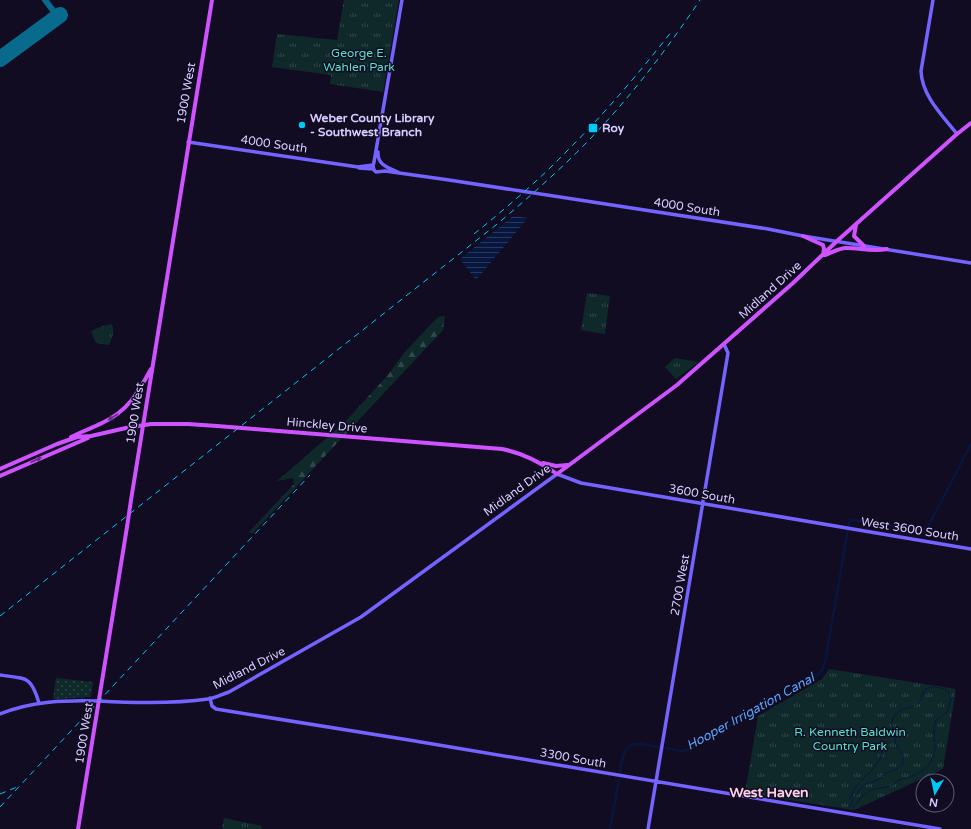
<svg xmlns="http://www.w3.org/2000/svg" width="971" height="829" viewBox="0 0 971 829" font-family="'Varela Round',sans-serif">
  <defs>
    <pattern id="grass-dots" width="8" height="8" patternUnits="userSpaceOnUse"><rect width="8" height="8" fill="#0f292b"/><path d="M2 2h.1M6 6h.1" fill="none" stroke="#31474b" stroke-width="1.8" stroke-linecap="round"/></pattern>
    <pattern id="forest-firs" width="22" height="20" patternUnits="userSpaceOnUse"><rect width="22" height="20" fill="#0f292b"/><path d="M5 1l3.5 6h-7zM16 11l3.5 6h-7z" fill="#31474b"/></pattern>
    <pattern id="park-tufts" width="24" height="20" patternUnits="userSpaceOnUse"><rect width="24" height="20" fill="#0f292b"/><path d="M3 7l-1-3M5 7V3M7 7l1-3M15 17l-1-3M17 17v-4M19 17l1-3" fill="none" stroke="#31474b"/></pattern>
    <pattern id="water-rules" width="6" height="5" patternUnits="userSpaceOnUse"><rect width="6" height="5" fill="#07163e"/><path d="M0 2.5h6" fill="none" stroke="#2a375b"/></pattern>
  </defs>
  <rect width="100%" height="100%" fill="#110c21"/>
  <!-- grass -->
  <path fill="url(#grass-dots)" d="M56 678 93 682 91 697 53 699Z"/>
  <!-- forest -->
  <path fill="url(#forest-firs)" d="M445 316 443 330 252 534 249 532 294 484 293 478 277 481 344 423 388 375 404 353 438 317Z"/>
  <!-- park -->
  <path fill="url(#park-tufts)" d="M344 0H399L383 92 330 84 331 75 272 67 277 34 337 40Z
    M587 293 610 296 605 334 581 330Z
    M111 324C116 330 112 338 109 345L96 343 91 331 103 326Z
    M675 358 699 362 676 379 665 367Z
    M829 669 956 689 943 769 854 810 745 793 758 716 822 679Z
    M224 818 262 826 261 829H222Z"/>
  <!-- pitch -->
  <path fill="#0f292b" d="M836 715 855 718 849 757 830 754Z
    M857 718 876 721 870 760 851 757Z
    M749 777 763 780 761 792 747 790Z"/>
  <!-- water -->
  <path fill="url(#water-rules)" d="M513 216 528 218 476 280 460 259Z"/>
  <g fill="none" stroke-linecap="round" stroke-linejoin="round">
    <!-- stream -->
    <path stroke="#07163e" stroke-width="1" d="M849 800 856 786 872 770 880 759 884 742
      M848 808 860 789 866 784 878 780 888 772 897 769 903 763C905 752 894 748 895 738 896 732 892 728 892 723 894 706 914 710 920 701 922 699 921 695 923 693 928 684 937 687 945 689L949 693 951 700 947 712 935 721C935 725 933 730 934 734 934 738 935 742 935 747 933 769 917 776 898 780 890 790 879 786 869 791 862 795 858 802 853 808"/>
    <!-- canal -->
    <path stroke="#07163e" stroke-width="2.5" d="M666 748 681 751 687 750 816 676 822 671 826 657 849 523 851 520H853L917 530H922L929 525 971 444
      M620 771C625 741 629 741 658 747
      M610 829 619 780"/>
    <!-- taxiway -->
    <path stroke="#086a8c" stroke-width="6" d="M45 0 58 17"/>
    <!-- runway -->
    <path stroke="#086a8c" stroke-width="16" d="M0 59 60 15"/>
    <!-- secondary -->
    <path stroke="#7463ff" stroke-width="3.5" d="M402 0 374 162 373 166 374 170 376 172 385 171 449 180 768 229 803 236 971 263
      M933 0 921 71C922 96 942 115 957 134
      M188 142 358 167 359 168 373 169
      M378 152C377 165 389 168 398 172
      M358 167 373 165
      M0 675C26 679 31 675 39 703
      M210 698 212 706 216 709 409 740 940 829
      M0 714C32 701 65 700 99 701 135 703 173 704 208 699 215 698 222 694 229 692L361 617 557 474 581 483 971 549
      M648 829 728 353 724 344"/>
    <!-- primary -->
    <path stroke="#ce53ff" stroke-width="4" d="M856 225 854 236 864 246
      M803 236 823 245 824 249 823 255
      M825 255C831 253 839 248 846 248 860 248 873 252 887 249
      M254 429 502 449C523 453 539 461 557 474L677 385 793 283 837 241 957 134 971 123
      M71 437C81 432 92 428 102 423 128 411 138 393 151 369
      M543 463 556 466 568 465
      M0 469 57 444 77 437 91 436 126 428 151 424H188L217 426
      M0 476 88 438
      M131 500C158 334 184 167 212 0
      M78 829 127 527"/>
    <!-- rail -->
    <path stroke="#00c8f7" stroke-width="1" stroke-dasharray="6 5" stroke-linecap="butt" d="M474 234C506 208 538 181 567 151 605 113 639 73 672 31
      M0 616 496 225C521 204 545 183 569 160 619 112 661 58 700 0
      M0 794 17 787
      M0 807 310 475"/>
    <!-- primary-bridge -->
    <path stroke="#ce53ff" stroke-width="4" d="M217 426 254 429
      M127 527 131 500"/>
  </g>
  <!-- one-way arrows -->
  <defs><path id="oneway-solid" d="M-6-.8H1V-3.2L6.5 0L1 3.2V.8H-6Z"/></defs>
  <g fill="#662c85">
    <use href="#oneway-solid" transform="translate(113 417) rotate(148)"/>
    <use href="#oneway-solid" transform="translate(36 460) rotate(-24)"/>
  </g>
  <!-- markers -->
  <g fill="#00c8f7" stroke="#110c21" stroke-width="1.5">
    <circle cx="302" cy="125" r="4"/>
    <rect x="588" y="123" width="10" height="10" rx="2"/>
  </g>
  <g text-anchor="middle" stroke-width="3" stroke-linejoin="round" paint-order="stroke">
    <!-- park labels -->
    <g font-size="12" fill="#53e3cc" stroke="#110c21">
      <text x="359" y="57">George E.<tspan x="359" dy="14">Wahlen Park</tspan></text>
      <text x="850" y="736">R. Kenneth Baldwin<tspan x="850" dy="14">Country Park</tspan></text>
    </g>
    <!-- street labels -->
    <g font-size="12" fill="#d6ccff" stroke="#110c21">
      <text transform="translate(186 93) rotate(-80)" y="4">1900 West</text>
      <text transform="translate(274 144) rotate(8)" y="4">4000 South</text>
      <text transform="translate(687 207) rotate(9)" y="4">4000 South</text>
      <text transform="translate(770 290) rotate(-42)" y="4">Midland Drive</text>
      <text transform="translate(135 413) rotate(-81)" y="4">1900 West</text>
      <text transform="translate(327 425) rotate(5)" y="4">Hinckley Drive</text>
      <text transform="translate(517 490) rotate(-36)" y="4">Midland Drive</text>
      <text transform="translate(702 494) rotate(10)" y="4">3600 South</text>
      <text transform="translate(910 529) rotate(9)" y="4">West 3600 South</text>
      <text transform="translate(680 585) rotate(-80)" y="4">2700 West</text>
      <text transform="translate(249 668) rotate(-27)" y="4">Midland Drive</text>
      <text transform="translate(84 733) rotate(-81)" y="4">1900 West</text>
      <text transform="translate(573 758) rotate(10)" y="4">3300 South</text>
    </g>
    <!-- poi labels -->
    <g font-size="12" font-weight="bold" fill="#d6ccff" stroke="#110c21" text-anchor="start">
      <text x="310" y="122">Weber County Library<tspan x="310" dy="14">- Southwest Branch</tspan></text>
      <text x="602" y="132">Roy</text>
    </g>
    <!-- water labels -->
    <g font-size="13" font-style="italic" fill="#5aa4ff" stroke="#110c21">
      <text transform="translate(750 711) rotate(-29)" y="5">Hooper Irrigation Canal</text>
    </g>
    <!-- quarter labels -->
    <g font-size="14" font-weight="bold" fill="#ffcee9" stroke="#110c21">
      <text x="769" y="797">West Haven</text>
    </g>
  </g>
  <!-- north arrow -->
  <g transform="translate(935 793) rotate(189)"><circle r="19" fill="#110c21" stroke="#60597a"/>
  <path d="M0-3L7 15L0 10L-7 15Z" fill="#00c8f7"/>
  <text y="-6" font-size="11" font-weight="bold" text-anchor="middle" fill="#d6ccff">N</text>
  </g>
</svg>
